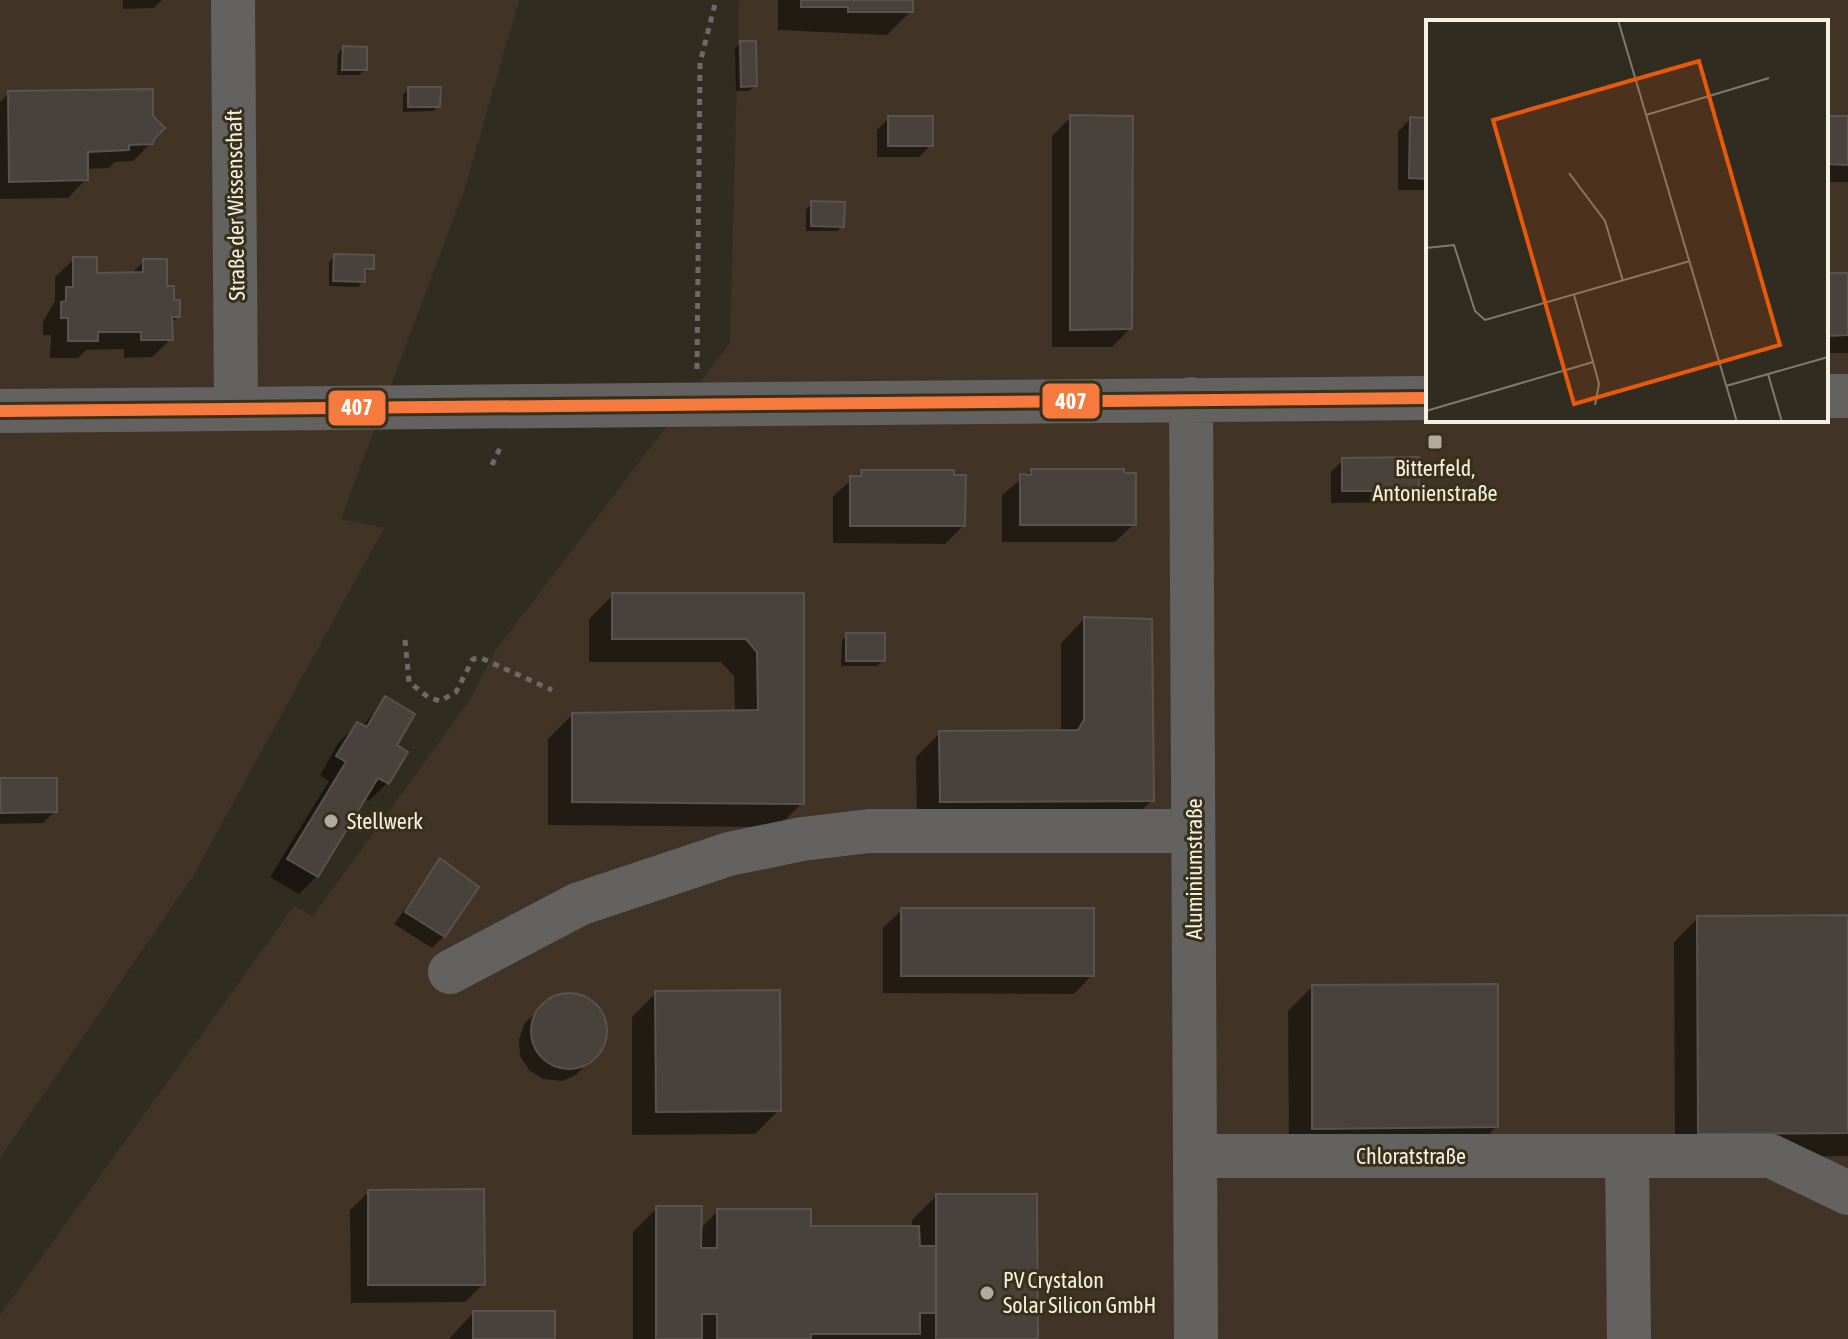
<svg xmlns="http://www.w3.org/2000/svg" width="1848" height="1339" viewBox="0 0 1848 1339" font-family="'Asap Condensed',sans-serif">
  <rect width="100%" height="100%" fill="#312c20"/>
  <!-- industrial -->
  <path fill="#413427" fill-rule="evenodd" d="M0 0H519L465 188 341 519 384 528 193 876 0 1158Z
    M739 0H1848V1339H0V1315L294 906 313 916 469 701 496 650 730 343ZM1428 22H1826V420H1428Z"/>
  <!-- shadow -->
  <path fill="#0007" d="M123 0H162L154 8 123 9Z
    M778 0H911V11L887 35 778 30Z
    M740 43 755 86 749 91H736L735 49Z
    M343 48 365 70 359 75H337L338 54Z
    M408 89 438 106 433 111 403 112V95Z
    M9 93 152 139 151 143 133 161 115 162 109 168 86 169V179L68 198 0 199V102Z
    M1071 117 1130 329 1112 347H1052V136Z
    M889 118 931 145 919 157H877V130Z
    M1826 118H1848V182H1826Z
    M1410 119 1428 120 1427 190H1398V132Z
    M812 204 842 226 837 231H806V209Z
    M335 256 372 268 363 274V281L358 287 329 286V262Z
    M74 259 95 275 131 274 144 261 165 288 178 317 170 324 171 339 152 357 124 358V349L86 350 78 358H50L51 335H43V322L55 301V277Z
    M1826 275H1848V353H1826Z
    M1343 460 1418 490 1405 502 1331 503V472Z
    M1032 470 1134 524 1115 542H1002V495Z
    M861 472 963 526 945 544 833 543V496Z
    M613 595H802V803L778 827 548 825V739L572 715 735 712 734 676 721 662H589V619Z
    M1084 619 1152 800 1128 824 917 825 916 757 940 733 1061 732V643Z
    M847 635 883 661 877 666H841L842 640Z
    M386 699 394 746 387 783 369 801 364 798 317 876 299 894 270 877 329 781 320 775 339 742 358 724 362 727Z
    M0 780 55 811 43 823 0 824Z
    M440 861 444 936 432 948 394 924Z
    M902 910 1092 975 1074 994 883 993V928Z
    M1848 917V1156L1675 1157 1674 942 1698 918Z
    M1312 987 1496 1127 1472 1151 1289 1152 1288 1011Z
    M656 993 779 1110 755 1134 632 1135V1017Z
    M574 994 593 1003 600 1011 606 1029 602 1048 576 1075 562 1081 543 1079 529 1070 520 1056 519 1039 525 1023 551 998Z
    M369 1192 483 1284 465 1302 351 1303 350 1210Z
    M936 1196 1036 1339H633V1232L657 1208 700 1229 718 1211 809 1228H912V1220Z
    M473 1313 553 1339H449Z"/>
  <!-- building -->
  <path fill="#49423c" stroke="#5a524c" stroke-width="2" d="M801 0H913V12H848V7H801Z
    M740 41H756L757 86 741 87Z
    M343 46 367 47V70H342Z
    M408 87H441L440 107H408Z
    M153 89V116L165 128 154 139 153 144 129 145V150L88 152V180L9 182 8 91Z
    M1070 115 1133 116 1132 329 1070 330Z
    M888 116H933V146H888Z
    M1826 116H1848V165L1826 164Z
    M1410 117 1428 118V179L1409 178Z
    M811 201 845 202 844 227 811 226Z
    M334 254 374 255V269H365V282L333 281Z
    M73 257H97V273L143 272V259H167V286H174V300H180V317H172L173 340H141V332H98V341H68V318H61V302L66 301V287H73Z
    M1826 273H1848V335L1826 336Z
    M1419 457V491H1342V458Z
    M1031 469H1124V473H1136V525H1020V474L1031 475Z
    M861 470H954V475H966L965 526H850V476H861Z
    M612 593H804V804L572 802V713L758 710 757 652 746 639H612Z
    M1084 617 1152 619 1154 801 940 802 939 731 1078 730 1084 720Z
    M846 633H885V661H846Z
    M385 696 415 714 397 745 408 752 389 784 378 778 318 877 287 859 346 762 336 756 357 722 367 727Z
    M0 778H57V812L0 813Z
    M440 858 479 887 445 937 405 912Z
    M901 908H1094V976H901Z
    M1848 915V1133L1698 1134 1697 916Z
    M1498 984V1127L1312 1129V985Z
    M780 990 781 1111 656 1112 655 991Z
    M531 1031a38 38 0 1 1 76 0a38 38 0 1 1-76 0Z
    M484 1189 485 1285H368V1190Z
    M936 1194H1037L1038 1339H936Z
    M656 1206H702L701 1248H717V1209H811V1226H919L920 1246H936V1313H920V1334H811V1339H717V1314H702V1339H656Z
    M473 1311H555V1339H473Z"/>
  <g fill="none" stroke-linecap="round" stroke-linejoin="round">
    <!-- path -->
    <path stroke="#6c6a68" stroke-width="5" stroke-dasharray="6 6" stroke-linecap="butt" d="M697 369 700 63 716 0
      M492 465 501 446
      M405 640 409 682 428 697 440 701 456 692 473 659 481 658 552 690"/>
    <!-- minor -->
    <path stroke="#636261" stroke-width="44" d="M233 0 236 409
      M1826 396H1848
      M1191 399 1196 1339
      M0 411 1428 398
      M450 972 579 904 729 854 802 839 869 831H1193
      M1195 1156H1627L1629 1339
      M1627 1156H1771L1848 1193"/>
    <!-- bus-1 casing -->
    <g stroke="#383019" stroke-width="18">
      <path id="bus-1" d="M0 411 1428 398"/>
    </g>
    <!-- bus-1 -->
    <use href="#bus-1" stroke="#f6793e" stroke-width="12"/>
  </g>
  <!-- markers -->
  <g fill="#b0ab9e" stroke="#383019" stroke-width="3">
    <rect x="1427" y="434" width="16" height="16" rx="4"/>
    <circle cx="331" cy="821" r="8"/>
    <circle cx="987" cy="1293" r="8"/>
  </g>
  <g text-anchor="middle" stroke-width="6" stroke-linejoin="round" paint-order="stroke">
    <!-- street labels -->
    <g font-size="22" fill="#f5f0e2" stroke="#383019">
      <text transform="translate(235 205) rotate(-91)" y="8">Straße der Wissenschaft</text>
      <text transform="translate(1194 869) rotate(-90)" y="8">Aluminiumstraße</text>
      <text x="1411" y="1164">Chloratstraße</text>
    </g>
    <!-- poi labels -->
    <g font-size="22" fill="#f5f0e2" stroke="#383019" text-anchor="start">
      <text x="1435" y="476" text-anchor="middle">Bitterfeld,<tspan x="1435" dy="25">Antonienstraße</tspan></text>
      <text x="347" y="829">Stellwerk</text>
      <text x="1003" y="1288">PV Crystalon<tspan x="1003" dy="25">Solar Silicon GmbH</tspan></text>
    </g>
  </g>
  <!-- overview -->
  <g transform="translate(1426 20)">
    <rect width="402" height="402" fill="#312c20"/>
    <path fill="none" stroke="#7f7a6e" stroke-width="2" d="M192 0 311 402M220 95 343 58M143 153 179 201 197 261M0 228 28 225 49 291 59 300 264 241M167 342 173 364 169 385M342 354 356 402M300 366 402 337M0 391 167 342 148 275"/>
    <path fill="#e8590c" fill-opacity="0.15" stroke="#e8590c" stroke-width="4" d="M273 41 354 325 148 384 67 100Z"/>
    <rect width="402" height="402" fill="none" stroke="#f5f0e2" stroke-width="4"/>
  </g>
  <g stroke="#383019" stroke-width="3">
    <rect x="1041" y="382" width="60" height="38" rx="8" fill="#f6793e"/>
    <rect x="327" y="389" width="60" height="38" rx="8" fill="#f6793e"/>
  </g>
  <g font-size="22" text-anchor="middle" font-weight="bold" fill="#fff">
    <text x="1071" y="409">407</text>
    <text x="357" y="415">407</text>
  </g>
</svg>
